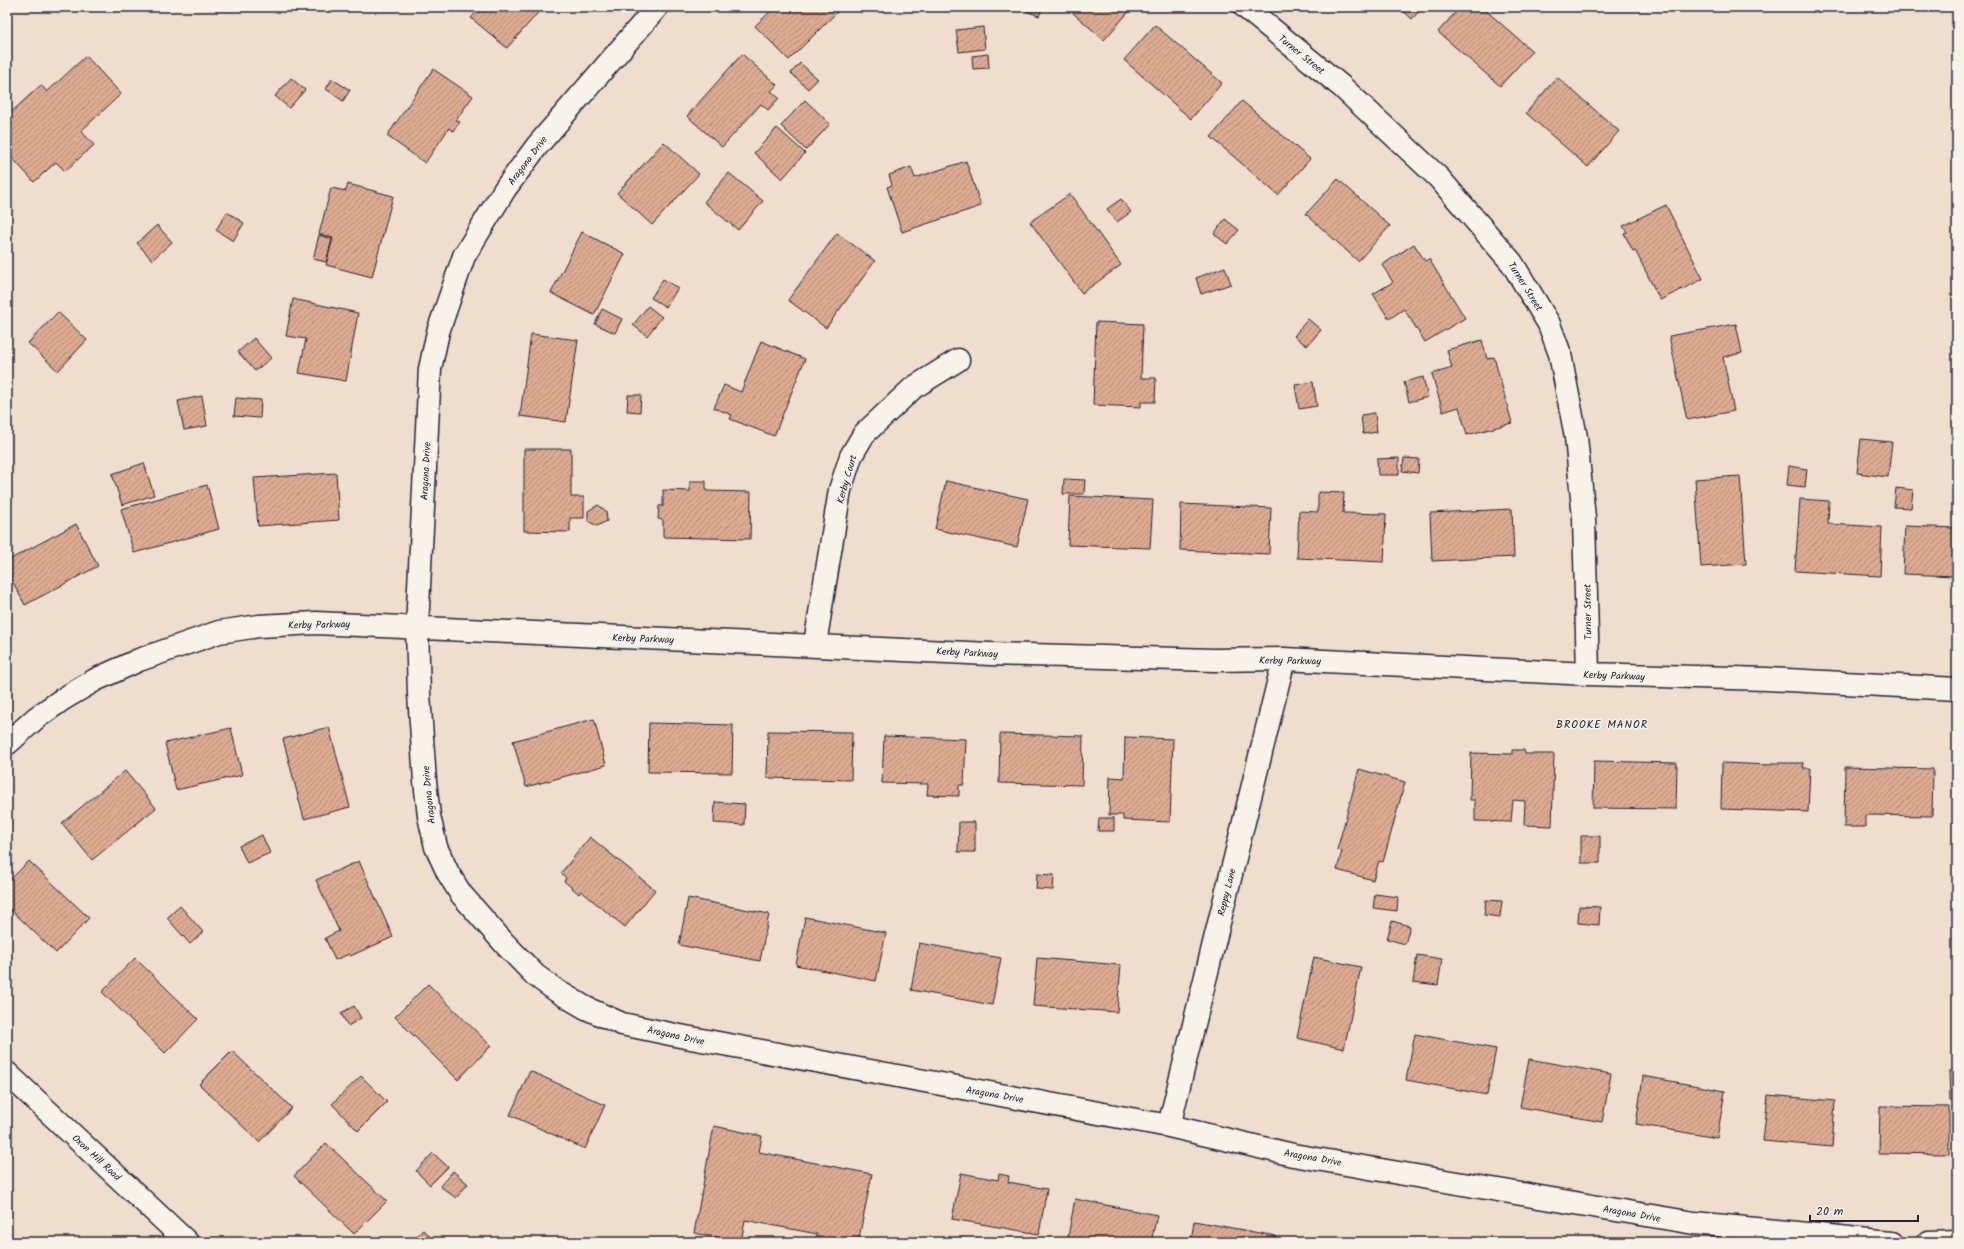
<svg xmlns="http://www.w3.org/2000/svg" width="1964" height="1249" viewBox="0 0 1964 1249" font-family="Kalam,sans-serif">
  <defs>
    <pattern id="building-hatch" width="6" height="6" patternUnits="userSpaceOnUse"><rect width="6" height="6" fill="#ddab90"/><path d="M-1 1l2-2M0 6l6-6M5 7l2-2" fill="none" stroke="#b38b77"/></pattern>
  </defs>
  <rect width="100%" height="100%" fill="#efddce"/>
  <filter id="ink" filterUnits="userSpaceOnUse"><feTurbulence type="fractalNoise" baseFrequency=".025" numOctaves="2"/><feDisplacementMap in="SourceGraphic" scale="8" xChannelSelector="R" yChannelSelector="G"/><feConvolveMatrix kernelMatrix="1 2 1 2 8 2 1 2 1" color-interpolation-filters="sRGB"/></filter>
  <g filter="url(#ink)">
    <!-- building -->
    <path fill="url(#building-hatch)" stroke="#22223b" d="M481 7H543L507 48 471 18Z
      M775 7H842L789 60 755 26Z
      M1027 7H1043L1039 16 1026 11Z
      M1066 7H1133L1104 40Z
      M1399 7H1423L1412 19Z
      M1460 7H1482L1532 51 1500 86 1438 32Z
      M1155 25 1222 83 1191 119 1124 60Z
      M983 27 985 49 959 52 956 30Z
      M742 54 777 85 771 91 779 98 768 110 761 104 722 147 687 116Z
      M988 54 989 68 973 69 972 56Z
      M86 56 121 94 81 131 94 145 65 171 56 162 34 182 7 152V116L41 85 47 92Z
      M800 63 818 79 808 89 791 73Z
      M433 69 473 96 456 120 460 122 453 131 449 128 425 163 387 136Z
      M1557 77 1619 131 1588 167 1526 113Z
      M291 78 305 90 289 108 275 96Z
      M332 79 350 90 343 101 326 89Z
      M805 100 830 124 806 150 781 126Z
      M1242 101 1310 159 1278 195 1211 137Z
      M777 128 805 153 782 179 754 153Z
      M664 142 699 174 652 225 617 193Z
      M966 161 981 206 902 232 887 187 892 185 889 175 911 167 915 178Z
      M729 173 763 201 738 230 704 202Z
      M1338 179 1390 226 1358 261 1306 214Z
      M348 184 393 196 372 277 326 265 333 238 319 234 331 188 346 191Z
      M1070 194 1121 265 1082 293 1030 222Z
      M1121 199 1131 212 1117 222 1107 209Z
      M1666 205 1703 279 1660 300 1635 250 1633 251 1624 233 1627 232 1623 226Z
      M227 212 244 223 233 241 216 230Z
      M1225 219 1239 230 1227 244 1214 234Z
      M157 225 172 242 152 260 137 243Z
      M582 232 625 254 594 315 551 293Z
      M837 233 875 261 826 328 788 300Z
      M319 235 332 239 326 262 313 259Z
      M1414 244 1425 261 1429 259 1465 318 1425 342 1404 309 1389 319 1373 294 1393 282 1382 265Z
      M1225 267 1231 284 1201 294 1196 278Z
      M663 279 678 288 666 307 651 298Z
      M293 299 358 313 346 381 299 373 306 339 286 336Z
      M648 306 662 317 647 336 633 325Z
      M602 309 622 319 615 333 595 324Z
      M58 312 87 340 58 371 28 343Z
      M1308 319 1321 330 1307 346 1294 336Z
      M1096 322 1143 324 1141 378H1156L1155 402H1141V407L1093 405Z
      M1736 324 1742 353 1723 357 1734 411 1687 420 1669 336Z
      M531 334 578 340 566 422 520 416Z
      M254 338 271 358 255 371 238 352Z
      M1482 340 1487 359 1494 357 1512 423 1467 435 1459 407 1443 412 1432 374 1452 368 1447 350Z
      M761 341 805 359 774 436 730 419 732 415 714 408 724 385 741 392Z
      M1423 377 1428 397 1409 402 1404 382Z
      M1313 382 1317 406 1299 409 1295 385Z
      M628 395H641L640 412 627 411Z
      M202 396 207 426 184 430 178 401Z
      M236 398 261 400 260 418 234 416Z
      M1375 413 1377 432 1363 434 1361 415Z
      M1861 439 1892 442 1888 477 1857 473Z
      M524 449H571V497H584V518H570V532L524 531Z
      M1399 458V475H1378L1377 459Z
      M1404 458 1419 459 1418 473 1402 471Z
      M144 463 154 495 122 505 112 474Z
      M1789 466 1807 469 1805 487 1787 485Z
      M336 473 339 520 258 526 254 478Z
      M1740 476 1746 564 1701 567 1695 479Z
      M1064 479 1085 480 1084 494H1063Z
      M690 481H706V491L751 492 750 539 663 537V520L658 519 659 506H663V490L690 491Z
      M946 481 1028 499 1017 547 935 529Z
      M207 485 219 529 134 553 121 509Z
      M1896 488 1913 490 1911 508 1894 507Z
      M1318 492 1344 493 1343 513 1386 514 1384 562 1297 558 1299 511 1318 512Z
      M1070 496 1153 500 1150 548 1068 545Z
      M1800 499 1829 501 1828 524 1882 527 1880 576 1795 571Z
      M1181 504 1271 508 1269 554 1180 550Z
      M598 505 606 511 607 521 597 526 588 521V511Z
      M1512 509 1514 557 1432 561 1430 513Z
      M76 524 98 566 25 605 7 571V561Z
      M1905 526 1957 528V576L1903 574Z
      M594 719 606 765 526 787 513 741Z
      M649 723 733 725 732 773 648 772Z
      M329 727 350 807 304 819 283 739Z
      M231 728 242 775 176 790 165 743Z
      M768 731 852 732 851 780 767 778Z
      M1000 734 1083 736 1082 785 999 783Z
      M884 736 966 739 964 785H959V796L927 795 928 784 882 783Z
      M1125 737 1173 739 1170 822 1123 820V815H1109L1110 777 1124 778Z
      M1512 750H1524L1525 754H1554L1552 826 1524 825 1525 801 1513 800 1511 822 1475 821V800H1470L1471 753 1512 754Z
      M1594 761 1677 763 1676 809 1593 808Z
      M1722 763 1771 765V763H1804L1803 768H1810L1808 812 1721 809Z
      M1845 767 1933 769 1932 816 1865 815V827H1844Z
      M1359 769 1405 782 1383 862 1379 861 1373 880 1337 870 1342 851 1337 850Z
      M125 771 156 808 92 860 62 823Z
      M715 802 745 804 744 825 714 823Z
      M1099 818H1114V831H1098Z
      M959 822H975V852H958Z
      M262 835 270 853 247 863 239 846Z
      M1581 836H1600V863H1581Z
      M590 837 655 890 625 927 581 891 579 894 564 881 566 878 561 873Z
      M29 861 89 918 56 953 7 906V883Z
      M359 861 393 937 350 956 349 954 335 960 325 938 339 931 316 880Z
      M1037 874 1054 875 1053 890 1036 889Z
      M1375 894 1398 897 1397 911 1373 908Z
      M688 898 769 914 760 961 679 945Z
      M1486 900 1502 901 1500 917 1484 915Z
      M180 906 203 932 190 944 167 918Z
      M1579 906 1600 907 1599 925 1578 923Z
      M805 917 886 933 876 981 796 965Z
      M1392 921 1410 926 1405 944 1387 939Z
      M919 943 1001 958 992 1005 911 990Z
      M1417 955 1442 959 1438 985 1413 982Z
      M1314 957 1361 967 1344 1049 1297 1038Z
      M135 958 198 1019 165 1053 102 992Z
      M1037 958 1121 965 1117 1012 1033 1006Z
      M428 984 491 1046 458 1080 395 1017Z
      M354 1006 361 1018 348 1026 341 1013Z
      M1415 1034 1496 1049 1487 1095 1406 1080Z
      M232 1051 292 1108 259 1142 199 1084Z
      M1529 1059 1611 1074 1602 1122 1520 1107Z
      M530 1071 605 1105 585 1149 510 1115Z
      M1949 1071H1957V1101H1950Z
      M361 1076 387 1102 358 1131 332 1104Z
      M1643 1076 1725 1091 1717 1138 1636 1124Z
      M1768 1095 1835 1101 1832 1147 1763 1141Z
      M1880 1106 1949 1107V1154L1879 1153Z
      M714 1126 762 1136 759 1152 872 1174 859 1238 861 1239V1242H815L817 1234 745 1220 741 1242 694 1233Z
      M326 1143 387 1201 354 1234 294 1176Z
      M433 1153 448 1167 430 1185 416 1171Z
      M453 1171 468 1184 456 1198 440 1186Z
      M961 1173 998 1180 999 1174 1009 1176 1008 1182 1047 1189 1039 1234 952 1219Z
      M1075 1199 1157 1215 1151 1242H1067Z
      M1194 1221 1276 1236 1275 1242H1191Z
      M423 1230 436 1242H411Z"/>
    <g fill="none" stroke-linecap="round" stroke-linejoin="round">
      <!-- minor casing -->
      <g stroke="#22223b" stroke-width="25">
        <path id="minor" d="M657 7 537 146 505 189 464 256 438 332 430 369 417 627 419 694 425 781 429 816 436 847 448 873 461 894 505 944 535 975 557 991 586 1008 622 1024 680 1036 1169 1126 1293 1155 1604 1208 1694 1223 1891 1242
          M1245 7 1341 86 1439 178 1512 263 1549 324 1560 354 1576 437 1584 518 1588 674
          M815 644 840 490 851 456 864 434 913 388 958 360
          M7 744 36 718 63 699 95 680 139 660 219 632 259 626 316 623 990 654 1215 660 1284 659 1588 674 1767 679 1957 689
          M1169 1126 1284 659
          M1928 1242 1957 1241"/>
      </g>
      <!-- major casing -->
      <g stroke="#22223b" stroke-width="25">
        <path id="major" d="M7 1073 187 1242"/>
      </g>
      <!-- minor -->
      <use href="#minor" stroke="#f7f3e8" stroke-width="22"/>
      <!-- major -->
      <use href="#major" stroke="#f7f3e8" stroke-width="22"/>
    </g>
  </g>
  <g text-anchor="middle" stroke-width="3" stroke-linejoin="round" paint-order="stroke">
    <!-- street labels -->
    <g font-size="10" fill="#22223b" stroke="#f7f3e8">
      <text transform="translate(1302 54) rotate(39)" y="4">Turner Street</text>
      <text transform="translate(527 160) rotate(-53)" y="4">Aragona Drive</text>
      <text transform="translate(1526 286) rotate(58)" y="4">Turner Street</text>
      <text transform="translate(425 471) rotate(-87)" y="4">Aragona Drive</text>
      <text transform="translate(846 479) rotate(-74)" y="4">Kerby Court</text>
      <text transform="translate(1587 612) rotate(-91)" y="4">Turner Street</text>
      <text transform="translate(319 624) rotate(-1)" y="4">Kerby Parkway</text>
      <text transform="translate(643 638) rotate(2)" y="4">Kerby Parkway</text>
      <text transform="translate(967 652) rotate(3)" y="4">Kerby Parkway</text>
      <text transform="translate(1290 660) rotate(1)" y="4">Kerby Parkway</text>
      <text transform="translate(1614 675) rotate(2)" y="4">Kerby Parkway</text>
      <text transform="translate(428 795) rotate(-96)" y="4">Aragona Drive</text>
      <text transform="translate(1226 892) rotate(-76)" y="4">Reppy Lane</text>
      <text transform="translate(676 1035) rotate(12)" y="4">Aragona Drive</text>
      <text transform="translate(995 1094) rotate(10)" y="4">Aragona Drive</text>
      <text transform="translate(97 1157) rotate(43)" y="4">Oxon Hill Road</text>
      <text transform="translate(1313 1157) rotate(10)" y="4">Aragona Drive</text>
      <text transform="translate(1632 1213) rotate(10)" y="4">Aragona Drive</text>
    </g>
    <!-- neighbourhood labels -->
    <g font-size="11" letter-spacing="1" fill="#22223b" stroke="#f7f3e8">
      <text x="1602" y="728">BROOKE MANOR</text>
    </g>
  </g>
  <!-- margin -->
  <rect width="1964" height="1249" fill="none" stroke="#f7f3e8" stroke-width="24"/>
  <rect x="12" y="12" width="1940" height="1225" fill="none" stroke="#22223b" stroke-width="1.5" filter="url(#ink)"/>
  <!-- scale -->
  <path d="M1810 1215v6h108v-6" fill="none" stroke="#22223b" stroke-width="2"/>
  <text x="1816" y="1215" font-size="12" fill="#22223b" stroke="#f7f3e8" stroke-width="3" paint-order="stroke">20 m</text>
</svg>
